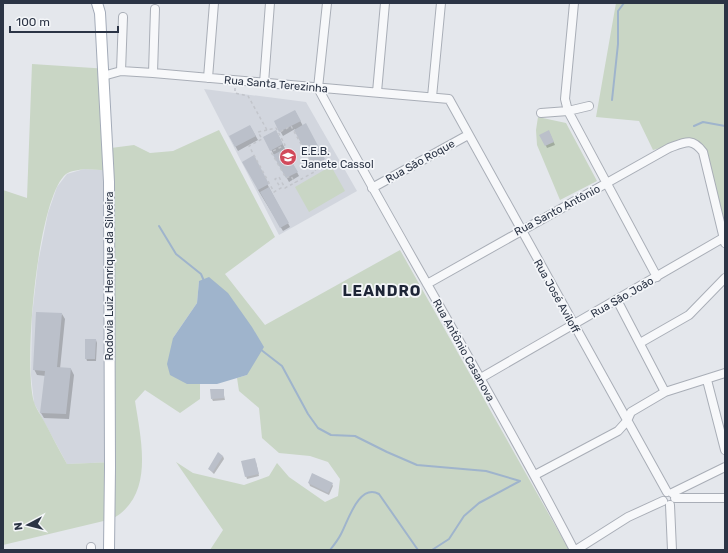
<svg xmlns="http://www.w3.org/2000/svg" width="728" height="553" viewBox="0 0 728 553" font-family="Rubik,sans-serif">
  <rect width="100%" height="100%" fill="#e4e7ec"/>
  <!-- built -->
  <path fill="#d2d6de" d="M204 89 306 102 357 191 279 235Z
    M84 169 101 170 112 175 113 462 67 464 34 403 31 375 32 316 38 263 48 213 57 187 67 174Z"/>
  <!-- green -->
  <path fill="#c9d6c5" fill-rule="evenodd" d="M616 3H725V232L710 163 705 152 694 139 653 150 639 121 596 117Z
    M32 64 109 69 111 148 134 145 150 153 173 151 219 130 275 237 225 274 265 325 400 250 569 550H210L223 530 176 462 193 473 244 485 269 476 277 463 289 477 325 502 338 496 340 479 328 462 310 456 279 453 262 438 259 408 239 391 237 378 247 375 199 281 197 303 173 338 187 384H200V399L180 413 145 390 135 401C141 440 155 496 112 519L3 545V190L27 198ZM84 169 101 170 112 175 113 462 67 464C59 450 52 436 44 421 41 415 36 409 34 402 23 366 37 198 66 174 70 171 79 170 84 169Z
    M538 117 566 123 597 181 560 200 537 145 536 130Z
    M331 166 345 191 309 212 295 187Z"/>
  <!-- water -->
  <path fill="#9fb4cc" d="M209 277 228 293 252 327 264 347 247 375 217 384H187L170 375 167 364 173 338 197 303 199 281Z"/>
  <!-- shadow -->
  <path fill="#0003" d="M295 111 303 126 306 125 326 164 316 169 295 129 283 136 275 122Z
    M250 126 258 140 238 151 230 137Z
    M276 131 299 176 289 182 264 137Z
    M550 134 555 145 547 148 541 135Z
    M253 157 290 227 283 231 258 190Z
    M62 314 65 319 60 369H71L74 375 69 419 44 418 41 413 46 376 37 375 34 369Z
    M96 340 97 343 96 361H87L86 358Z
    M223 390 225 400 213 401 212 399Z
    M223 456 224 459 214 474 209 469Z
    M256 462 259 476 247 479 246 476Z
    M313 474 332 484 333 486 329 495 310 486 309 483Z"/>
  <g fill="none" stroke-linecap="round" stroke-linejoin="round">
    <!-- stream -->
    <path stroke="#9fb4cc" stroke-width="2" d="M612 100 618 44V11L624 3
      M694 126 703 122 725 126
      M159 226 176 254 201 274 204 281
      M260 349 282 366 308 414 318 428 331 435 355 436 387 452 417 465 486 471 520 481
      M330 550C334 545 338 540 341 534 348 521 359 483 379 494L418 550
      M432 550 449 539 464 516 479 503 520 481"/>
  </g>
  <!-- building -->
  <path fill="#bbc0ca" d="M295 110 301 121 279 132 274 121Z
    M306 123 325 159 313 166 294 130Z
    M250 125 256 136 235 147 229 136Z
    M276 130 283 144 270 151 263 137Z
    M549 130 554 142 545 146 539 135Z
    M284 149 298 172 286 178 273 155Z
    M254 155 269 184 258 190 242 162Z
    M269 187 289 223 280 228 260 192Z
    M36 312 62 313 57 367 71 368 66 414 40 413 45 371 33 370Z
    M85 339H96L95 359H85Z
    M210 389H224V398L211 399Z
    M218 452 223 456 213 472 208 469Z
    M255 458 259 474 245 477 241 461Z
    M312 473 333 483 328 493 308 483Z"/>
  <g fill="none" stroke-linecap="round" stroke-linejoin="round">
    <!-- minor casing -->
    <g stroke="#a9aeb7" stroke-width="10">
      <path id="minor" d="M574 3 565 99 568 111 657 277
        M121 71 123 17
        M153 73 155 9
        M103 76 121 71 153 73 449 99 667 492
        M208 78 214 3
        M264 83 270 3
        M318 88C401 243 493 394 574 550
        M318 88 327 3
        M377 92 385 3
        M432 97 441 3
        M541 113 568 111 589 106
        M372 188 468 135
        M427 284 669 148C685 142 692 137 703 152L725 243
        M617 300 665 392
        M640 343 689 315 725 278
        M479 379 723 238
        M707 380 725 450
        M535 475 618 431 627 421 631 412 665 392 725 373
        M672 493 725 467
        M675 498H725
        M670 505 672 550
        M91 550V547
        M576 550 628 517 663 501"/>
    </g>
    <!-- major casing -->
    <g stroke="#a3abb8" stroke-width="12">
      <path id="major" d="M97 3 100 13 109 182 110 467 109 550"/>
    </g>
    <!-- path -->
    <path stroke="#c2c5cb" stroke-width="1.5" stroke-dasharray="3 3" stroke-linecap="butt" d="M235 88V93L248 96 267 130 276 128 285 145 271 152 286 178 291 176 295 183
      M267 130 258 132 262 139 249 146 274 192 281 188 275 179 279 177 285 188 316 171 291 126 278 133"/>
    <!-- minor -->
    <use href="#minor" stroke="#f7f8fa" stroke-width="8"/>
    <!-- major -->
    <use href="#major" stroke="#fff" stroke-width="10"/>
  </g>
  <!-- icons -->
  <defs>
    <g id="school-disc" transform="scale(0.9)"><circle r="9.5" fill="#d1495b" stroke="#f4f6f9"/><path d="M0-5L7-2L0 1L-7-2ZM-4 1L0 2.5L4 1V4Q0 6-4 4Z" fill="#fff"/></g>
  </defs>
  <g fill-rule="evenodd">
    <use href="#school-disc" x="288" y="157"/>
  </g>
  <g text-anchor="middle" stroke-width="3.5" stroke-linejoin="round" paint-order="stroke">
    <!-- street labels -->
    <g font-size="11" fill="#2b3445" stroke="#f4f6f9">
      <text transform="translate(276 84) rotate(5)" y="4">Rua Santa Terezinha</text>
      <text transform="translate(420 161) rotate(-29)" y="4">Rua São Roque</text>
      <text transform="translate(557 210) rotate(-28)" y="4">Rua Santo Antônio</text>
      <text transform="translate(109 276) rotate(-90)" y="4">Rodovia Luiz Henrique da Silveira</text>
      <text transform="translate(557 296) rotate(61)" y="4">Rua José Aviloff</text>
      <text transform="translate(622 297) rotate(-30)" y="4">Rua São João</text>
      <text transform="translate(464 350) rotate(61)" y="4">Rua Antônio Casanova</text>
    </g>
    <!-- poi labels -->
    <g font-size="11" fill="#2b3445" stroke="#f4f6f9" text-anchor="start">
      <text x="301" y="155">E.E.B.<tspan x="301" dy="13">Janete Cassol</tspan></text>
    </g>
    <!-- district labels -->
    <g font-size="15" font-weight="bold" letter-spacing="1" fill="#1d2536" stroke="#f4f6f9">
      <text x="382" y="296">LEANDRO</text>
    </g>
  </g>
  <!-- border -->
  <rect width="728" height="553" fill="none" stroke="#2b3445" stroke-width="8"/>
  <!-- north arrow -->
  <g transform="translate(28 525) rotate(263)" stroke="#f4f6f9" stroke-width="3" paint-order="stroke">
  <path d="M0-3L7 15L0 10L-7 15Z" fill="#2b3445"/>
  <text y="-6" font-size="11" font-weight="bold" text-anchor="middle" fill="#2b3445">N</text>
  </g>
  <!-- scale -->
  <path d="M10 26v6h108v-6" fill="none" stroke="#2b3445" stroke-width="2"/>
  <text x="16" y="26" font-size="12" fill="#2b3445" stroke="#f4f6f9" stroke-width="3" paint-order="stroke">100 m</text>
</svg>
